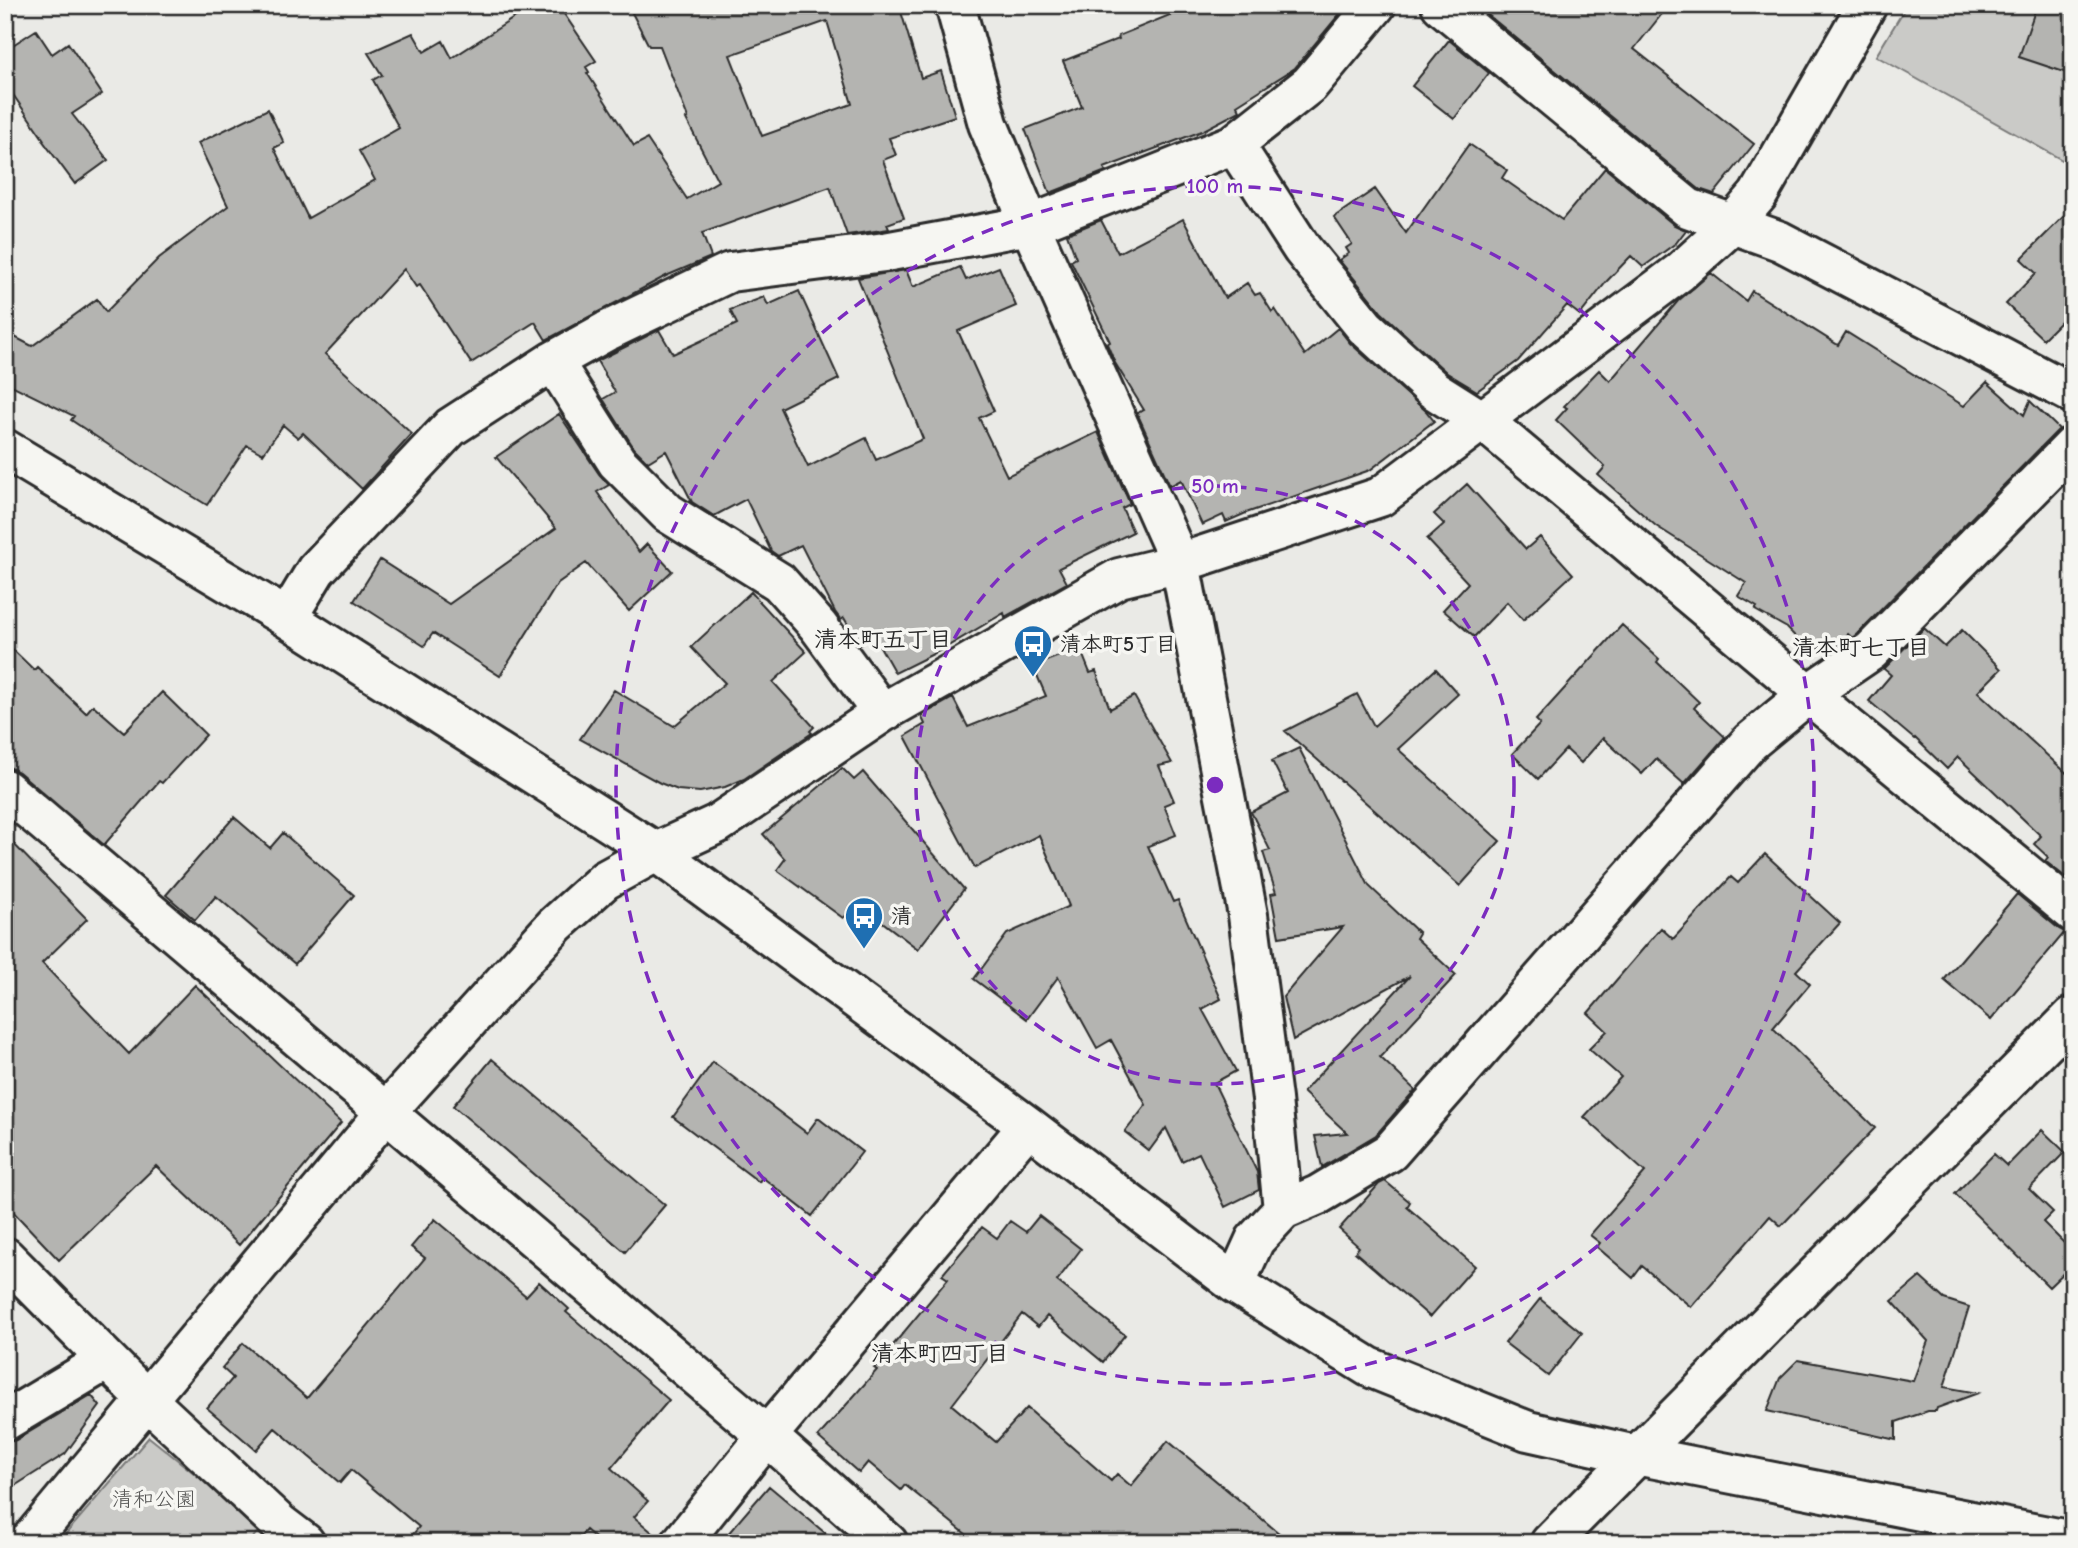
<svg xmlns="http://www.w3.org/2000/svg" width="2078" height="1548" viewBox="0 0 2078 1548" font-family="'Comic Neue','Klee One',sans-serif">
  <rect width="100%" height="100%" fill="#eaeae6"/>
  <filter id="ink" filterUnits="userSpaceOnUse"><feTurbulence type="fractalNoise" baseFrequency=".0143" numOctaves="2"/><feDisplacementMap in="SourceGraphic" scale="14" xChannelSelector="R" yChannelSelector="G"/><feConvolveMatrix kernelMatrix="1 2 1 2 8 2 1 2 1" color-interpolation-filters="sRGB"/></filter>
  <g filter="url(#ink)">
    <!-- green -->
    <path fill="#cacac7" stroke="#7a7a79" stroke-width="2" d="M1907 5H2073V166L1876 56Z
      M149 1437 261 1527 249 1543H58Z"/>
    <!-- building -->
    <path fill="#b4b4b1" stroke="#2b2b2b" stroke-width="2" fill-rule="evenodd" d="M534 5H558L596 61 586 67 589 72 587 73 634 146 647 139 687 199 718 181 686 119 688 118 660 46H649L628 5H899L921 78 941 71 955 116 889 138 896 155 883 160 904 218 887 224 889 229 847 235 830 187 702 233 711 257 666 276 546 340 535 322 471 363 420 285 416 287 404 269 325 354 412 434 362 489 303 433 298 438 283 425 263 454 247 445 207 505 143 466 142 467 71 420 74 416 5 382V332L32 346 97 299 106 312 159 258 228 206 198 143 268 109 284 143 274 148 308 218 375 180 359 151 399 128 373 80 382 75 368 53 413 33 424 52 443 41 452 58ZM827 21 852 104 762 136 730 55Z
      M1194 5H1347L1295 68 1237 105 1240 111 1202 131 1104 168 1106 171 1050 193 1025 129 1082 107 1063 61 1119 39 1118 36Z
      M1476 5H1669L1634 49 1754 144 1714 194 1699 189Z
      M2037 5H2073V75L2019 57Z
      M36 30 52 54 68 43 102 94 72 114 108 160 75 184 43 141 44 140 5 83V50Z
      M1449 40 1489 73 1454 119 1412 86Z
      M1469 144 1507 170 1502 178 1562 220 1605 168 1674 225 1686 230 1676 243 1643 267 1631 256 1607 281 1580 315 1567 305 1518 361 1477 391 1447 373 1381 312 1339 260 1349 253 1346 248 1352 244 1334 217 1375 189 1406 233Z
      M2073 207V309L2043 339 2006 304 2036 273 2021 259Z
      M1183 219 1225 298 1247 283 1255 295 1260 293 1272 312 1275 309 1305 355 1338 328 1350 343 1426 411 1434 421 1370 470 1246 513 1226 522 1223 515 1202 525 1181 480 1170 486 1137 413 1144 410 1115 363 1107 344 1110 342 1071 261 1076 258 1067 234 1101 220 1118 253Z
      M960 267 966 280 999 267 1016 306 958 331 994 411 979 418 1007 476 1098 432 1130 504 1122 508 1133 532 1059 568 1067 583 1005 617 1004 613 943 649 895 673 874 636 860 645 844 618 841 620 835 612 801 545 778 556 771 551 746 499 714 516 692 502 666 451 648 462 634 448 603 399 615 392 597 361 659 330 673 354 737 324 730 310 764 297 768 305 799 291 839 379 780 408 808 467 866 438 876 460 923 439 858 278 906 270 913 287Z
      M1711 273 1746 301 1752 291 1838 345 1846 332 1964 406 1987 382 2024 415 2030 401 2059 429 1857 634 1852 638 1848 634 1830 652 1822 644 1812 654 1787 628 1755 610 1757 607 1738 596 1746 583 1656 526 1598 475 1605 467 1556 420 1567 408 1564 406 1599 370 1610 381 1678 301Z
      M559 414 599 474 609 485 597 492 639 552 647 544 672 571 629 611 586 563 558 583 500 676 433 633 424 646 354 601 380 560 449 604 556 528 496 457Z
      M1467 484 1526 549 1540 537 1573 574 1523 620 1507 602 1474 637 1443 610 1468 583 1427 539 1444 524 1434 514Z
      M751 592 806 652 773 682 814 727 810 731 812 733 744 779 725 787 700 792 678 790 660 783 580 739 614 690 674 726 725 683 691 647Z
      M1622 625 1659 659 1657 662 1699 702 1694 708 1725 737 1684 784 1656 759 1642 774 1603 738 1581 763 1566 749 1538 779 1512 754 1540 724 1536 720Z
      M1924 628 1945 647 1962 630 2001 669 1978 692 2073 779V883L2045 861 2048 857 2034 844 2041 836 1958 757 1947 769 1915 738 1914 739 1869 701 1891 675 1884 669Z
      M5 642 34 670 37 667 86 713 93 705 124 732 162 692 206 735 162 783 159 781 104 845 19 772 5 765Z
      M1080 648 1090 673 1096 671 1110 709 1134 696 1172 763 1159 766 1174 801 1164 805 1176 835 1148 846 1173 902 1178 900 1221 999 1202 1009 1236 1071 1214 1083 1257 1172 1259 1190 1225 1207 1199 1153 1182 1161 1166 1128 1149 1151 1125 1132 1146 1105 1111 1040 1097 1048 1058 977 1027 1019 974 979 1007 934 1069 906 1039 835 975 868 905 736 925 724 921 716 953 698 968 727 1046 696 1033 666Z
      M1436 669 1458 694 1398 749 1500 841 1460 886 1285 731 1357 694 1374 726Z
      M1299 748 1369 886 1419 933 1416 938 1456 975 1380 1057 1415 1090 1376 1135 1322 1167 1315 1136 1347 1133 1303 1092 1410 976 1293 1040 1283 997 1343 927 1279 937 1271 894 1276 893 1263 852 1270 850 1251 812 1288 793 1272 761Z
      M842 768 854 780 863 772 964 889 918 949 860 905 843 918 777 870 785 859 763 834Z
      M234 817 270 848 283 833 354 895 295 964 216 896 195 920 166 895Z
      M5 835 87 919 42 963 129 1054 195 985 341 1123 239 1245 156 1166 59 1260 5 1203Z
      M1765 854 1840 923 1796 971 1810 984 1773 1028 1875 1128 1781 1226 1770 1216 1691 1307 1642 1266 1633 1278 1597 1247 1600 1243 1590 1235 1645 1172 1584 1117 1621 1077 1589 1049 1607 1031 1588 1013 1661 928 1673 939 1731 877 1738 883Z
      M2017 894 2059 929 2065 932 1991 1020 1944 980Z
      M492 1059 665 1205 625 1252 453 1106Z
      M713 1062 807 1133 818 1118 862 1152 812 1216 762 1177 759 1182 673 1117Z
      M2042 1130 2065 1152 2029 1189 2053 1212 2043 1222 2073 1252V1264L2049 1287 1955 1194 1994 1154 2007 1166Z
      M1385 1181 1410 1202 1407 1207 1475 1266 1430 1317 1355 1252 1359 1247 1339 1229 1379 1184Z
      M1039 1216 1081 1249 1057 1281 1125 1335 1103 1362 1047 1316 1038 1327 1022 1314 952 1405 996 1442 1027 1408 1111 1481 1117 1474 1131 1486 1168 1441 1291 1543H977L905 1485 901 1490 868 1462 859 1473 818 1437 877 1370 874 1368 948 1279 942 1275 982 1227 997 1238 1010 1221 1026 1232Z
      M435 1219 526 1296 539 1282 569 1309 566 1312 669 1400 611 1468 648 1501 634 1517 660 1539V1543H601L586 1530 575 1543H406L419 1527 351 1470 340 1483 275 1428 256 1450 207 1408 233 1378 222 1368 243 1343 307 1398 425 1258 411 1247Z
      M1920 1277 1944 1299 1969 1307 1944 1387 1978 1393 1937 1408 1936 1411H1928L1896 1422V1440L1767 1411 1780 1378 1798 1360 1913 1381 1928 1341 1892 1301Z
      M1540 1299 1582 1333 1548 1376 1505 1343Z
      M91 1395 100 1406 65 1454 5 1492V1443L16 1440Z
      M769 1486 837 1543H720Z"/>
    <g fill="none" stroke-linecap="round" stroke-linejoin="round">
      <!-- minor casing -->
      <g stroke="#2b2b2b" stroke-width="44">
        <path id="minor" d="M955 5 988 124 1030 225 1180 563 1248 915 1272 1099 1283 1210
          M1441 5 1688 208 1780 241 2073 394
          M1234 144 1302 249 1365 327 1434 390 1483 421 1808 694 2073 912
          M553 361 617 462 668 513 779 582 818 626 882 713
          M5 449 287 618 656 852 1028 1126 1235 1284 1369 1367 1528 1431 1636 1455 2073 1541
          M287 618 316 570 451 427 553 361 607 331 730 272 885 252 1030 225 1234 144 1310 84 1376 5
          M5 789 767 1436 888 1543
          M5 1257 148 1401 280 1524 305 1543
          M1235 1284 1255 1240 1283 1210 1318 1195 1390 1152 1750 742 1808 694 1871 651 2073 446
          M5 1421 107 1360
          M28 1543 386 1112 555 925 605 880 656 852 717 824 882 713 1119 578 1180 563 1380 497 1680 272 1733 224 1758 195 1867 5
          M681 1543 767 1436 1028 1126
          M1550 1543 2073 1016"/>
      </g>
      <!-- minor -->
      <use href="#minor" stroke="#f6f6f2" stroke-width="38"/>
    </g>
  </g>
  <!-- distance rings -->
  <g fill="none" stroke="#7b2cbf" stroke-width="3.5" stroke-dasharray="12 9">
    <circle cx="1215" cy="785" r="299"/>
    <circle cx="1215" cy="785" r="599"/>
  </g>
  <!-- icons -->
  <defs>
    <g id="bus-pin" transform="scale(2.0125)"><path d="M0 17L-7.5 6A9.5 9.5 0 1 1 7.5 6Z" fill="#1f6fb2" stroke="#f6f6f2"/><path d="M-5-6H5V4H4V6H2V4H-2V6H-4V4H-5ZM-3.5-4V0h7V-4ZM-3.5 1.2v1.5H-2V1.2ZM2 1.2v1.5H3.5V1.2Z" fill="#fff"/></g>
  </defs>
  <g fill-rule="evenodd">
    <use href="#bus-pin" x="1033" y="644"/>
    <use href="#bus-pin" x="864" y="916"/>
  </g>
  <g text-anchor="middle" stroke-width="7" stroke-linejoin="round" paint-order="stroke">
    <!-- poi labels -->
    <g font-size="21" font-weight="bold" fill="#2b2b2b" stroke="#f6f6f2" text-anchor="start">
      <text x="1060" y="651">清本町5丁目</text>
      <text x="891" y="923">清</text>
    </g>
    <!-- park labels -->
    <g font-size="21" fill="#535352" stroke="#f6f6f2">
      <text x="154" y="1506">清和公園</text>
    </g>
    <!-- neighbourhood labels -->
    <g font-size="23" font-weight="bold" fill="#2b2b2b" stroke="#f6f6f2">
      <text x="883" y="647">清本町五丁目</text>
      <text x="1861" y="655">清本町七丁目</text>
      <text x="940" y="1361">清本町四丁目</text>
    </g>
  </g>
  <circle cx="1215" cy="785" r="10" fill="#7b2cbf" stroke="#f6f6f2" stroke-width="3.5"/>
  <g font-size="21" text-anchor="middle" font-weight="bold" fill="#7b2cbf" stroke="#f6f6f2" stroke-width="7" stroke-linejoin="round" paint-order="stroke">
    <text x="1215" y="193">100 m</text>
    <text x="1215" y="493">50 m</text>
  </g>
  <!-- margin -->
  <rect width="2078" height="1548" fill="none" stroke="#f6f6f2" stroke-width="28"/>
  <rect x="14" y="14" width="2050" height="1520" fill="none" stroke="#2b2b2b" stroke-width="2.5" filter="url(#ink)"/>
</svg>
